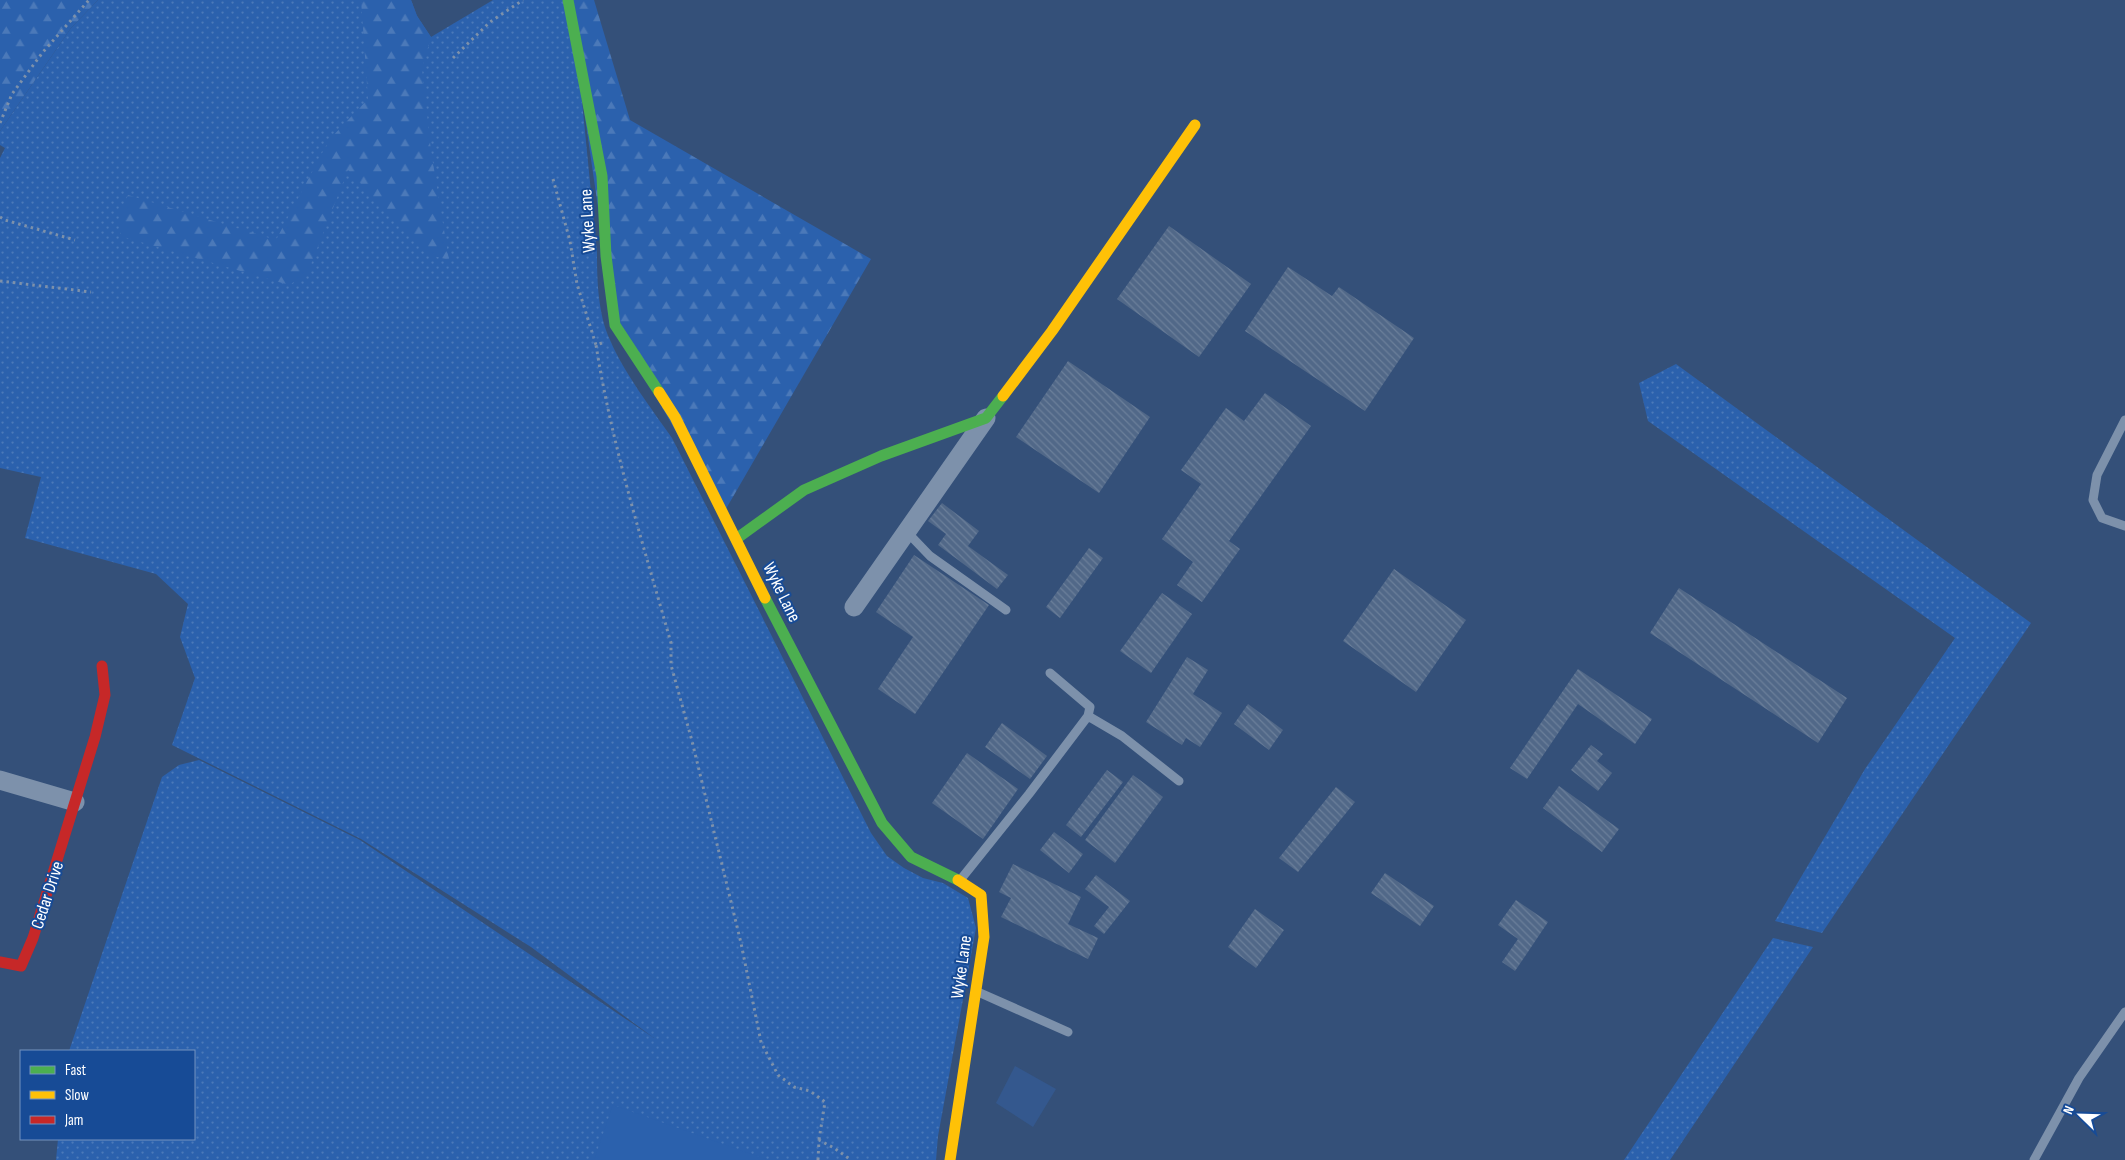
<svg xmlns="http://www.w3.org/2000/svg" width="2125" height="1160" viewBox="0 0 2125 1160" font-family="'Sofia Sans Condensed',sans-serif">
  <defs>
    <pattern id="green-dots" width="8" height="8" patternUnits="userSpaceOnUse" patternTransform="scale(1.25)"><rect width="8" height="8" fill="#2b61ad"/><path d="M2 2h.1M6 6h.1" fill="none" stroke="#4b79b9" stroke-width="1.8" stroke-linecap="round"/></pattern>
    <pattern id="forest-firs" width="22" height="20" patternUnits="userSpaceOnUse" patternTransform="scale(1.25)"><rect width="22" height="20" fill="#2b61ad"/><path d="M5 1l3.5 6h-7zM16 11l3.5 6h-7z" fill="#4b79b9"/></pattern>
    <pattern id="building-back-hatch" width="6" height="6" patternUnits="userSpaceOnUse" patternTransform="scale(1.25)"><rect width="6" height="6" fill="#516888"/><path d="M-1 5l2 2M0 0l6 6M5-1l2 2" fill="none" stroke="#6b7f9a"/></pattern>
  </defs>
  <rect width="100%" height="100%" fill="#345079"/>
  <!-- green -->
  <path fill="url(#green-dots)" d="M98 0H411L417 16 431 37 493 0H572L597 253C597 281 598 314 610 340 624 373 651 408 672 438L871 833 887 856 904 868 923 878 943 883 968 898 976 928 938 1136 936 1160H56L58 1139H194V1051H69L162 777 179 765 199 760 360 840 654 1038 531 947 361 839 172 745 195 678 180 637 188 604 156 574 25 538 41 477 0 468V158L5 148 0 145V131L71 28Z
    M1676 364 2031 623 1822 933 1775 921 1865 769 1955 638 1648 421 1639 383Z
    M1773 938 1813 947 1670 1160H1624Z"/>
  <!-- forest -->
  <path fill="url(#forest-firs)" d="M0 0H98L71 28 0 131Z
    M361 0H411L417 16 431 37 422 69 431 151 449 260 426 254 348 170 307 274 289 285 120 236V214L128 195 276 240 329 140 368 99Z
    M568 0H594L630 120 871 259 723 514 615 325Z"/>
  <!-- pitch -->
  <path fill="#2b61ad" d="M613 1105 768 1160H594Z"/>
  <!-- water -->
  <path fill="#34588e" d="M1015 1066 1056 1089 1033 1127 996 1103Z"/>
  <!-- building -->
  <path fill="url(#building-back-hatch)" d="M1169 226 1251 284 1199 357 1117 299Z
    M1288 267 1332 296 1339 287 1414 338 1365 411 1245 331Z
    M1068 361 1150 417 1099 493 1016 437Z
    M1265 393 1311 426 1229 541 1240 549 1202 602 1177 585 1193 562 1162 539 1201 484 1181 470 1226 408 1244 421Z
    M942 503 979 531 968 546 1008 575 997 589 938 545 946 534 928 521Z
    M1089 548 1103 558 1060 618 1046 607Z
    M914 555 989 605 915 714 878 689 913 637 876 612Z
    M1394 569 1466 620 1416 692 1343 641Z
    M1679 588 1847 698 1818 743 1650 633Z
    M1162 593 1192 614 1151 673 1120 651Z
    M1187 657 1208 670 1193 694 1222 713 1200 747 1186 738 1182 745 1146 722Z
    M1578 669 1652 719 1635 744 1578 704 1527 779 1510 768Z
    M1248 704 1283 730 1269 750 1234 724Z
    M1002 723 1047 756 1030 779 985 747Z
    M1591 745 1603 754 1597 761 1612 773 1598 791 1571 770Z
    M967 753 1018 789 983 839 932 803Z
    M1107 770 1123 782 1081 837 1066 825Z
    M1133 775 1163 797 1115 863 1085 840Z
    M1559 786 1619 829 1602 852 1543 808Z
    M1336 787 1355 802 1298 872 1279 858Z
    M1054 832 1083 854 1069 873 1040 850Z
    M1013 864 1081 897 1068 924 1098 938 1088 959 1001 917 1011 898 999 892Z
    M1385 873 1434 906 1420 926 1371 893Z
    M1096 875 1130 901 1104 934 1094 926 1109 907 1085 889Z
    M1516 900 1548 922 1515 971 1502 962 1518 939 1498 925Z
    M1255 909 1284 930 1256 968 1228 947Z"/>
  <g fill="none" stroke-linecap="round" stroke-linejoin="round">
    <!-- path -->
    <path stroke="#7d91ab" stroke-width="3" stroke-dasharray="2.5 4" stroke-linecap="butt" d="M453 58 490 22 523 0
      M0 123 12 94 43 52 89 0
      M553 179 570 241 577 284 596 345
      M0 217 5 220 75 240
      M0 281 91 292
      M602 343 596 345C612 446 643 544 671 643V665L692 741 741 943 761 1042 778 1075 794 1087 810 1091 825 1102 819 1140
      M818 1160 819 1140 834 1148 851 1160"/>
    <!-- lane -->
    <path stroke="#7d91ab" stroke-width="9" d="M2125 420 2097 475 2093 500 2102 518 2125 526
      M907 532 930 556 1006 610
      M1088 716 1122 736 1179 781
      M961 879 1029 794 1088 716 1090 707 1050 673
      M978 992 1068 1032
      M2034 1160 2079 1078 2125 1012"/>
    <!-- street -->
    <path stroke="#7d91ab" stroke-width="19" d="M854 607 986 418
      M0 780 75 802"/>
    <!-- fast -->
    <path stroke="#4caf50" stroke-width="11" d="M568 0 602 176 606 256 615 325 659 392
      M736 539 804 490 881 456 986 418 1003 396
      M765 598 882 823 911 857 958 880"/>
    <!-- slow -->
    <path stroke="#ffc107" stroke-width="11" d="M659 392 675 417 765 598
      M1003 396 1052 331 1195 125
      M950 1160 984 937 981 895 958 880"/>
    <!-- jam -->
    <path stroke="#c62828" stroke-width="11" d="M0 962 21 966 33 938 95 737 105 695 102 666"/>
  </g>
  <g text-anchor="middle" stroke-width="4" stroke-linejoin="round" paint-order="stroke">
    <!-- street labels -->
    <g font-size="18" fill="#fff" stroke="#174b96">
      <text transform="translate(587 221) rotate(-93)" y="6">Wyke Lane</text>
      <text transform="translate(782 592) rotate(64)" y="6">Wyke Lane</text>
      <text transform="translate(47 895) rotate(-72)" y="6">Cedar Drive</text>
      <text transform="translate(961 967) rotate(-82)" y="6">Wyke Lane</text>
    </g>
  </g>
  <!-- legend -->
  <rect x="20" y="1050" width="175" height="90" fill="#174b96" stroke="#7493c0"/>
  <rect x="30" y="1066" width="25" height="8" fill="#4caf50" stroke="#7493c0"/>
  <text x="65" y="1075" font-size="15" fill="#ffffff">Fast</text>
  <rect x="30" y="1091" width="25" height="8" fill="#ffc107" stroke="#7493c0"/>
  <text x="65" y="1100" font-size="15" fill="#ffffff">Slow</text>
  <rect x="30" y="1116" width="25" height="8" fill="#c62828" stroke="#7493c0"/>
  <text x="65" y="1125" font-size="15" fill="#ffffff">Jam</text>
  <!-- north arrow -->
  <g transform="translate(2080 1115) rotate(293)" stroke="#174b96" stroke-width="4" paint-order="stroke">
  <path d="M0-4L9 19L0 12L-9 19Z" fill="#ffffff"/>
  <text y="-8" font-size="14" font-weight="bold" text-anchor="middle" fill="#ffffff">N</text>
  </g>
</svg>
